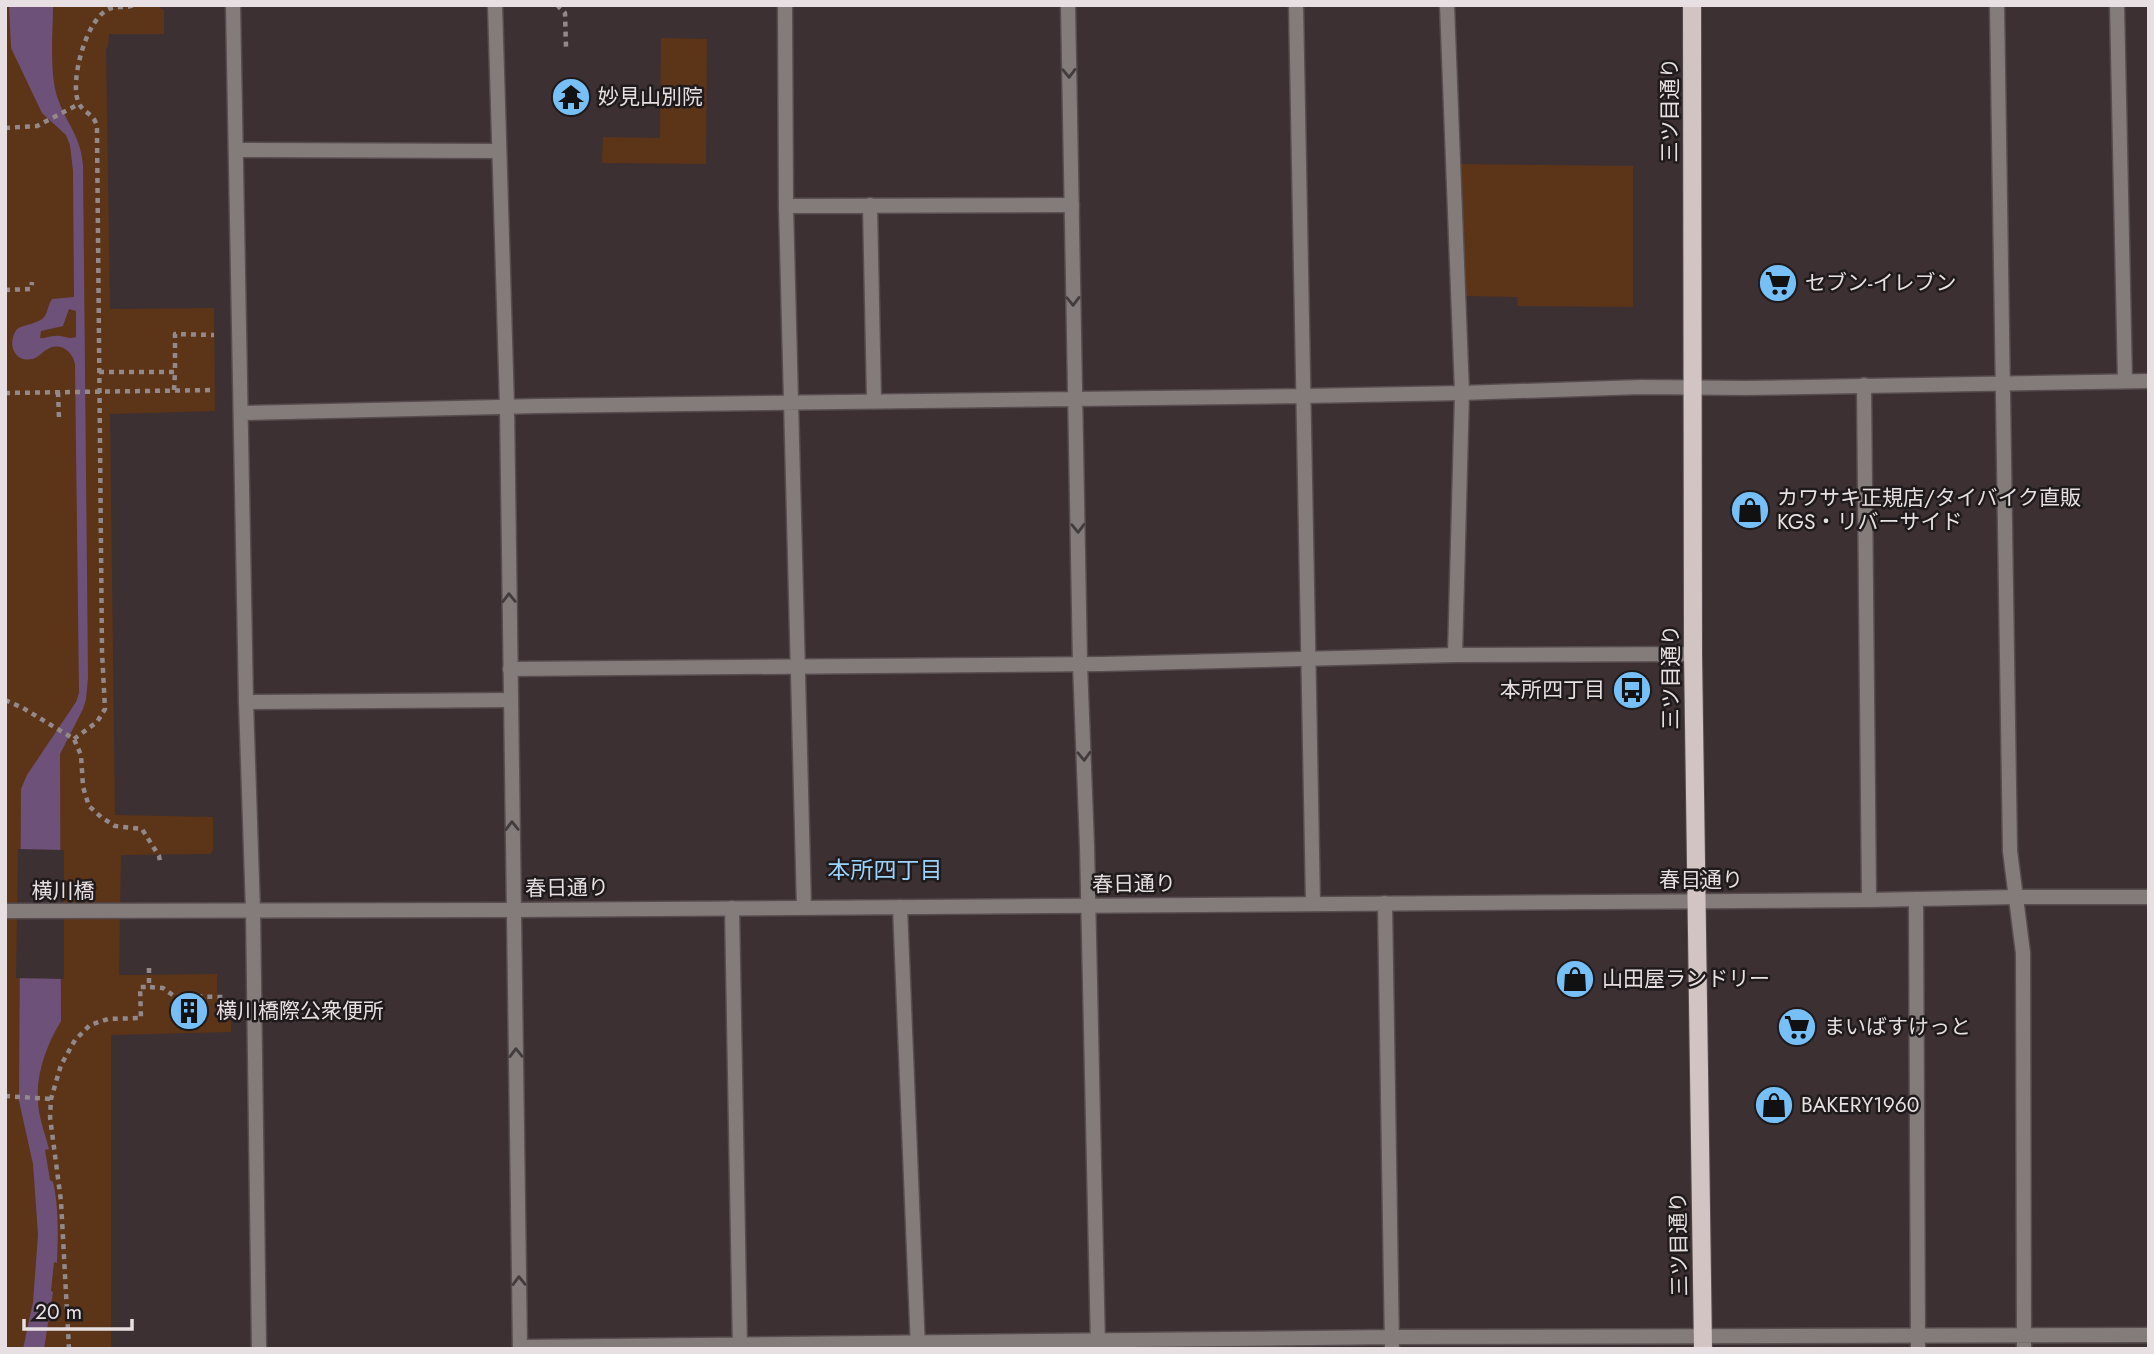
<svg xmlns="http://www.w3.org/2000/svg" width="2154" height="1354" viewBox="0 0 2154 1354" font-family="Jost,'Noto Sans JP',sans-serif">
  <rect width="100%" height="100%" fill="#3c3033"/>
  <!-- green -->
  <path fill="#5c3418" d="M5 5H156L164 10V34H109L108 47 106 48 110 309 214 308 215 411 110 414 115 815 213 817V850L210 854 121 855 119 975 217 974V1015H231V1032L111 1035V1349H5Z
    M661 38 707 39 706 164 602 163 603 137 660 138Z
    M1460 164 1633 166V307L1518 306 1517 297 1464 296Z"/>
  <!-- water -->
  <path fill="#6d5179" fill-rule="evenodd" d="M9 5H53C53 31 49 76 58 99 67 125 81 136 83 166L88 678 86 699 83 709 60 754 61 1021C47 1044 36 1073 38 1100 38 1116 45 1133 49 1149L45 1150 50 1180 53 1182C59 1208 58 1236 57 1263L54 1262 51 1291 53 1292 44 1349H23L33 1302 38 1235 33 1164 19 1101 21 789 27 775 76 702 79 693 75 364C72 350 59 341 46 350 41 353 38 358 32 359 13 363 7 342 17 329 25 324 39 324 45 316 48 311 48 305 52 299L74 297 73 171 70 145 66 135 42 113 11 48ZM69 309 76 311V337C68 340 63 335 55 336 49 336 45 339 40 338L41 331 63 326Z"/>
  <!-- pier -->
  <path fill="#3c3033" d="M18 849 64 850V979L16 978Z"/>
  <g fill="none" stroke-linecap="round" stroke-linejoin="round">
    <!-- service casing -->
    <g stroke="#574c4f" stroke-width="17">
      <path id="service" d="M1447 5 1462 393 1455 655
        M2117 5 2125 381
        M236 150 498 151
        M870 205 874 400
        M786 206 1072 205
        M1864 385 1869 900
        M510 669 1103 664 1455 655 1693 654
        M246 702 511 700
        M1916 899 1918 1349
        M900 907 918 1349"/>
    </g>
    <!-- minor casing -->
    <g stroke="#574c4f" stroke-width="17">
      <path id="minor" d="M233 5 246 702 253 911 259 1349
        M495 5 507 406 520 1349
        M785 5 786 206 804 907
        M1068 5 1080 664 1087 846 1098 1347
        M1296 5 1313 903
        M1997 5 2010 851 2023 953 2024 1349
        M242 413 538 406 1304 396 1462 393 1641 387 1745 388 2149 381
        M1385 903 1392 1349
        M732 908 740 1349
        M520 1347 1392 1337 2149 1335"/>
    </g>
    <!-- tertiary casing -->
    <g stroke="#574c4f" stroke-width="17">
      <path id="tertiary" d="M5 911 514 910 1869 900 2016 897H2149"/>
    </g>
    <!-- primary casing -->
    <g stroke="#574c4f" stroke-width="20">
      <path id="primary" d="M1692 5 1693 654 1703 1349"/>
    </g>
    <!-- path -->
    <path stroke="#93898b" stroke-width="4.5" stroke-dasharray="5 5" stroke-linecap="butt" d="M557 5 565 13 566 47
      M5 128 37 126 79 104
      M5 290 31 289 32 282
      M99 372H175V334L214 335
      M174 390 175 372
      M58 392 59 418
      M5 393 214 390
      M5 700 23 708 74 739 81 755 83 787 89 806 101 817 115 826 142 829 159 856 160 861
      M74 739 97 722 105 709 102 652 97 132C97 129 97 125 95 121 91 113 81 111 78 101 70 80 86 21 107 10 115 5 125 9 134 5
      M149 968V987L163 988 174 996 223 997
      M189 997V1005
      M5 1096 51 1099
      M69 1349 61 1201 50 1117 51 1099 61 1065 75 1040 90 1025 108 1019 141 1018 140 987H149"/>
    <!-- service -->
    <use href="#service" stroke="#837c7b" stroke-width="14"/>
    <!-- minor -->
    <use href="#minor" stroke="#837c7b" stroke-width="14"/>
    <!-- tertiary -->
    <use href="#tertiary" stroke="#837c7b" stroke-width="14"/>
    <!-- primary -->
    <use href="#primary" stroke="#d1c4c2" stroke-width="18"/>
  </g>
  <!-- one-way arrows -->
  <defs><path id="oneway-chevron" d="M-2-3.5L2.5 0L-2 3.5" fill="none" stroke-width="1.6" stroke-linecap="round" stroke-linejoin="round" transform="scale(1.75)"/></defs>
  <g stroke="#423c3d">
    <use href="#oneway-chevron" transform="translate(1069 73) rotate(89)"/>
    <use href="#oneway-chevron" transform="translate(1073 301) rotate(89)"/>
    <use href="#oneway-chevron" transform="translate(1078 528) rotate(89)"/>
    <use href="#oneway-chevron" transform="translate(509 598) rotate(-91)"/>
    <use href="#oneway-chevron" transform="translate(1084 756) rotate(88)"/>
    <use href="#oneway-chevron" transform="translate(512 826) rotate(-91)"/>
    <use href="#oneway-chevron" transform="translate(516 1053) rotate(-91)"/>
    <use href="#oneway-chevron" transform="translate(519 1281) rotate(-91)"/>
  </g>
  <!-- icons -->
  <defs>
    <g id="temple-disc" transform="scale(2.0125)"><circle r="9.5" fill="#76c0f7" stroke="#1f1a1b"/><path d="M0-6L5-2H3V0L6.5 2.5H4V6H1.5V3h-3V6H-4V2.5H-6.5L-3 0V-2H-5Z" fill="#111"/></g>
    <g id="supermarket-disc" transform="scale(2.0125)"><circle r="9.5" fill="#76c0f7" stroke="#1f1a1b"/><path d="M-6-5.5h2.5l.6 2H6L4.5 2H-2.5L-4.4-4H-6ZM-1.5 3.2a1.3 1.3 0 1 0 .1 0ZM3 3.2a1.3 1.3 0 1 0 .1 0Z" fill="#111"/></g>
    <g id="shop-disc" transform="scale(2.0125)"><circle r="9.5" fill="#76c0f7" stroke="#1f1a1b"/><path d="M-5-2.5h2.3a2.7 3.5 0 0 1 5.4 0H5L5.5 6h-11ZM-1.5-2.5h3a1.5 2.3 0 0 0-3 0Z" fill="#111"/></g>
    <g id="bus-disc" transform="scale(2.0125)"><circle r="9.5" fill="#76c0f7" stroke="#1f1a1b"/><path d="M-5-6H5V4H4V6H2V4H-2V6H-4V4H-5ZM-3.5-4V0h7V-4ZM-3.5 1.2v1.5H-2V1.2ZM2 1.2v1.5H3.5V1.2Z" fill="#111"/></g>
    <g id="building-disc" transform="scale(2.0125)"><circle r="9.5" fill="#76c0f7" stroke="#1f1a1b"/><path d="M-4-6H4V6H1V3H-1V6H-4ZM-2.5-4.3h1.7v1.8h-1.7ZM.8-4.3h1.7v1.8H.8ZM-2.5-1h1.7V.8h-1.7ZM.8-1h1.7V.8H.8Z" fill="#111"/></g>
  </defs>
  <g fill-rule="evenodd">
    <use href="#temple-disc" x="571" y="97"/>
    <use href="#supermarket-disc" x="1778" y="283"/>
    <use href="#shop-disc" x="1750" y="510"/>
    <use href="#bus-disc" x="1632" y="690"/>
    <use href="#shop-disc" x="1575" y="979"/>
    <use href="#building-disc" x="189" y="1011"/>
    <use href="#supermarket-disc" x="1797" y="1027"/>
    <use href="#shop-disc" x="1774" y="1105"/>
  </g>
  <g text-anchor="middle" stroke-width="5" stroke-linejoin="round" paint-order="stroke">
    <!-- poi labels -->
    <g font-size="21" fill="#e7dfe1" stroke="#1f1a1b" text-anchor="start">
      <text x="598" y="104">妙見山別院</text>
      <text x="1805" y="290">セブン-イレブン</text>
      <text x="1777" y="505">カワサキ正規店/タイバイク直販<tspan x="1777" dy="24">KGS・リバーサイド</tspan></text>
      <text x="1605" y="697" text-anchor="end">本所四丁目</text>
      <text x="1602" y="986">山田屋ランドリー</text>
      <text x="216" y="1018">横川橋際公衆便所</text>
      <text x="1824" y="1034">まいばすけっと</text>
      <text x="1801" y="1112">BAKERY1960</text>
    </g>
    <!-- street labels -->
    <g font-size="21" fill="#e7dfe1" stroke="#1f1a1b">
      <text transform="translate(1670 110) rotate(-90)" y="7">三ツ目通り</text>
      <text transform="translate(1671 677) rotate(-90)" y="7">三ツ目通り</text>
      <text x="1701" y="887">春日通り</text>
      <text transform="translate(1134 884) rotate(-1)" y="7">春日通り</text>
      <text transform="translate(567 888) rotate(-1)" y="7">春日通り</text>
      <text x="63" y="898">横川橋</text>
      <text transform="translate(1679 1244) rotate(-91)" y="7">三ツ目通り</text>
    </g>
    <!-- neighbourhood labels -->
    <g font-size="23" fill="#9cd2fb" stroke="#1f1a1b">
      <text x="885" y="878">本所四丁目</text>
    </g>
  </g>
  <!-- border -->
  <rect width="2154" height="1354" fill="none" stroke="#e7dfe1" stroke-width="14"/>
  <!-- scale -->
  <path d="M24 1319v10h108v-10" fill="none" stroke="#e7dfe1" stroke-width="3.5"/>
  <text x="35" y="1319" font-size="21" fill="#e7dfe1" stroke="#1f1a1b" stroke-width="5" paint-order="stroke">20 m</text>
</svg>
